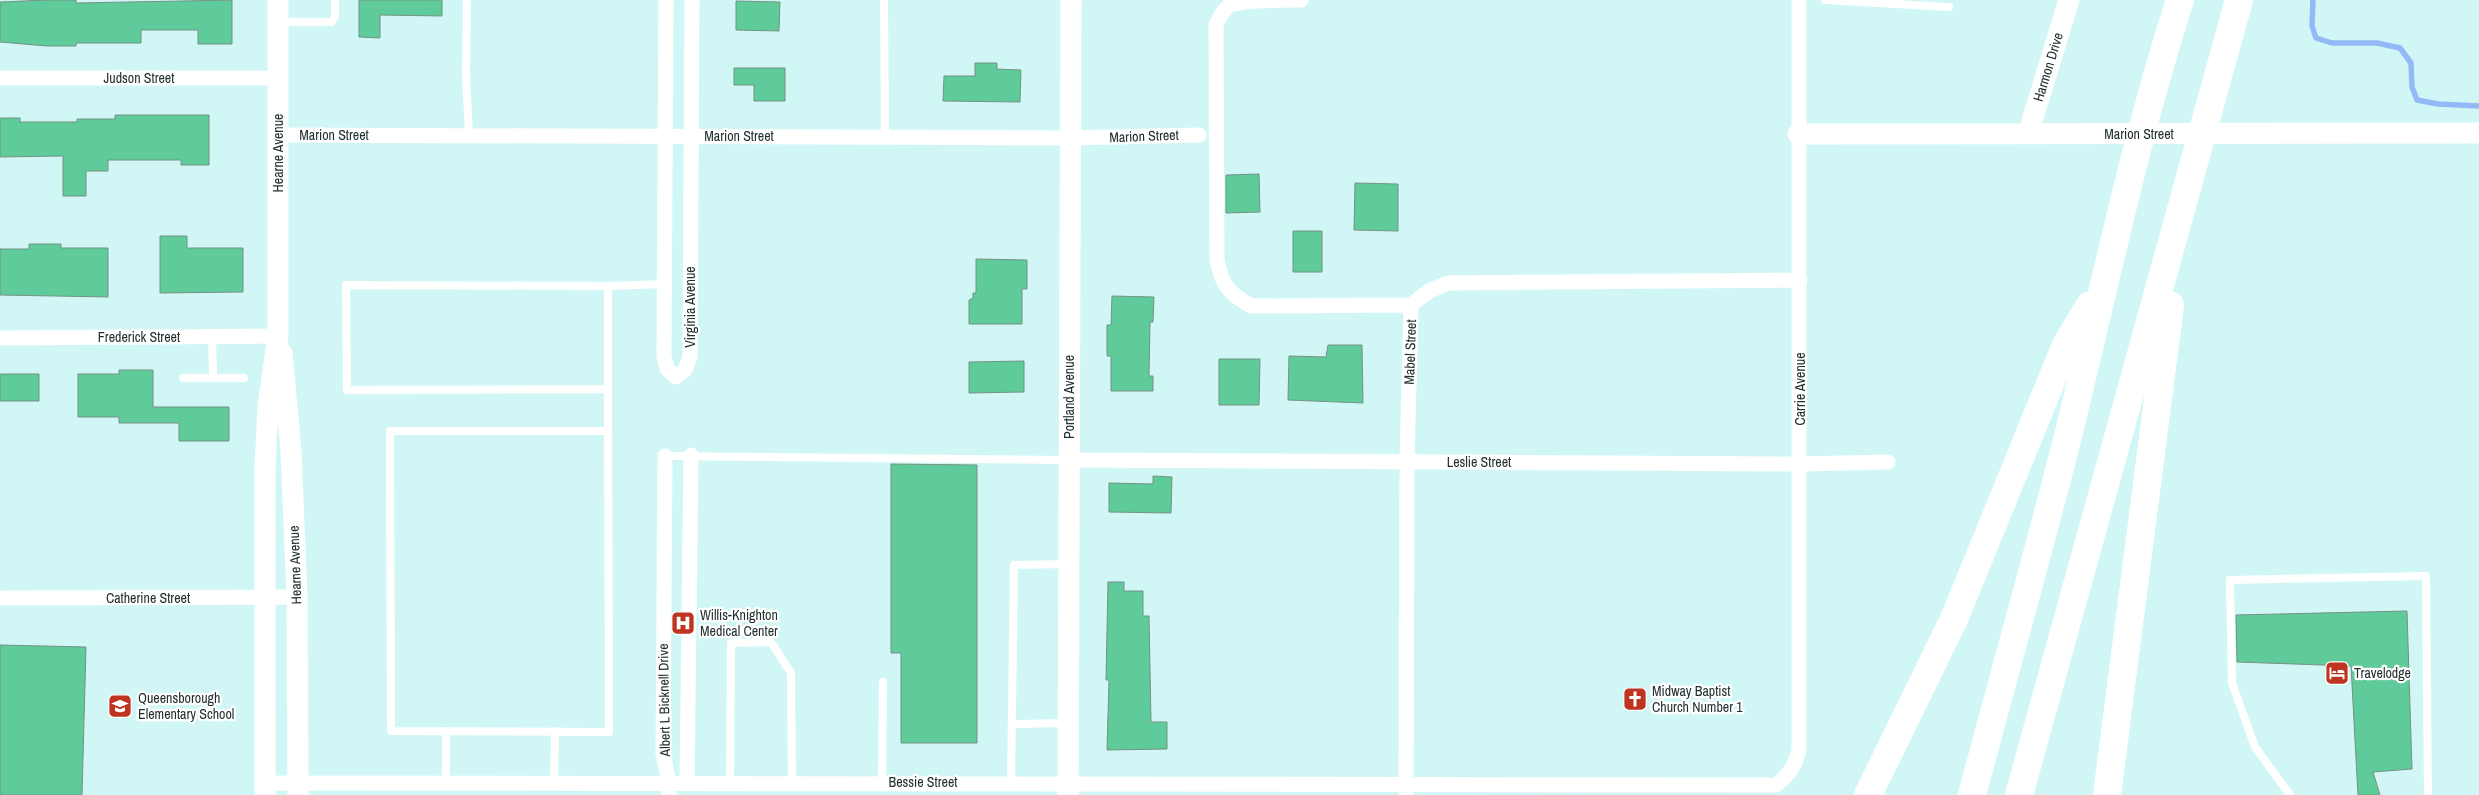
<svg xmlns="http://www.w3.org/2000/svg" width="2479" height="795" viewBox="0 0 2479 795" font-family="'Archivo Narrow',sans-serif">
  <rect width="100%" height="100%" fill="#d0f7f6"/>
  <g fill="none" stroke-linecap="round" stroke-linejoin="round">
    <!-- stream -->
    <path stroke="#93b9f7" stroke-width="5.5" d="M2313 0 2312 26 2316 38 2332 43H2377L2400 48 2411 63 2412 87 2417 100 2438 104 2479 106"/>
  </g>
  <!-- building -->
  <path fill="#5fca9a" stroke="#759283" d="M47 0H76V3L232 0V44H198V30H141V43H76V46H47L0 42V2Z
    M359 0H442V16L380 15V38L359 37Z
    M736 1 780 2 779 31 736 30Z
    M975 63H997V69L1021 70 1020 102 943 101 944 76H975Z
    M734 68H785V101H754V85H734Z
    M115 115H209V165H181V160H108V171H86V196H63V156L0 157V118H20V122H77V119H115Z
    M1259 174 1260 212 1226 213V175Z
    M1355 183 1398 184V231L1354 230Z
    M1293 231H1322V272H1293Z
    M160 236H187V248H243V292L160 293Z
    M29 244H61V248H108V297L0 295V249H29Z
    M976 259 1027 260V289H1022V324H969V300L973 298V293H976Z
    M1112 296 1154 297 1153 322H1150L1149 376H1153V391H1111V356H1107V325H1111Z
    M1328 345H1362L1363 403 1288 400 1289 356 1326 357Z
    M1219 359H1260L1259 405H1219Z
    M1024 361V392L969 393V362Z
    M119 370H153V407H229V441H179V423H119V417H78V374H119Z
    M0 374H39V401H0Z
    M891 464 977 465V743H901V653H891Z
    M1153 476 1172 477 1171 513 1109 512V483L1153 484Z
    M1108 582H1124V591H1143V616H1149L1151 722H1167V749L1107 750 1109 680H1106Z
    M2407 611 2412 769 2373 772 2380 795H2358L2351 666 2237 662 2236 615Z
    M0 645 86 647 82 795H0Z"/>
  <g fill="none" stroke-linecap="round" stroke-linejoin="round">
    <!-- lane -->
    <path stroke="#fff" stroke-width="8" d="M467 0 466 74 469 135
      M884 0 885 137
      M1825 0 1949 7
      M279 22H332L335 16V0
      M608 286 665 284
      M212 336 213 378H244
      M183 378H213
      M608 389 347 390 346 285 608 286V431
      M390 431H608L609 732 391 731Z
      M665 456 1067 460
      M1013 724 1068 723
      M446 731V783
      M554 782 555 731
      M730 782 731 643 771 642 791 673 792 782
      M882 782 883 682
      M1011 783 1014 565 1068 564
      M2290 795 2255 747 2232 683 2230 580 2426 576 2428 795"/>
    <!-- street -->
    <path stroke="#fff" stroke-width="15" d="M666 0 664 356 667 369 676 377 685 370 690 357 692 0
      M1301 0C1284 0 1243 0 1230 5 1223 10 1220 17 1216 25L1217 260C1222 285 1228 293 1251 306L1411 305
      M0 78H278
      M278 135 1070 138 1199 135
      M0 338 278 336
      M665 456 663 754 669 782V795
      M1069 460 1800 464 1888 462
      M0 598 297 597
      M687 782 691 455
      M265 783 1776 785C1789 775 1795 766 1799 750V0
      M1406 795 1407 461 1411 305 1429 291 1448 283 1800 280"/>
    <!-- secondary -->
    <path stroke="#fff" stroke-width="21" d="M1798 134 2479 133
      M2028 134 2069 0
      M282 353 291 451 297 597 298 795
      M265 795V468L268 406 278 336V0
      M1068 795 1071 0"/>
    <!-- highway -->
    <path stroke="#fff" stroke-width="28" d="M1868 795 1954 619 2066 345 2090 305
      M1972 795C2003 678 2036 561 2066 444 2103 295 2133 146 2180 0
      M2019 795 2239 0
      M2107 795 2170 305"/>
  </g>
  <!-- icons -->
  <defs>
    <g id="hospital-square" transform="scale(1.25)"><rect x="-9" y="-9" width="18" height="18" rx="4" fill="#bf3321" stroke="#fff"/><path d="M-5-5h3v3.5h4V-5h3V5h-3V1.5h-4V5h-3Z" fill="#fff"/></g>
    <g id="hotel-square" transform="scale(1.25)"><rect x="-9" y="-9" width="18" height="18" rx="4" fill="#bf3321" stroke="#fff"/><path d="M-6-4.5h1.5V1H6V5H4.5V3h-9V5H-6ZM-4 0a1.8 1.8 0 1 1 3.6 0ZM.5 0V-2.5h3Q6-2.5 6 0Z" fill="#fff"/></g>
    <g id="church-square" transform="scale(1.25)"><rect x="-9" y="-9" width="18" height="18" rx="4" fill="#bf3321" stroke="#fff"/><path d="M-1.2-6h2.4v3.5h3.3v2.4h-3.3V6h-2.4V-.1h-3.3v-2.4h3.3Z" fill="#fff"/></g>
    <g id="school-square" transform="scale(1.25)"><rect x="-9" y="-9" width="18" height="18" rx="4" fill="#bf3321" stroke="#fff"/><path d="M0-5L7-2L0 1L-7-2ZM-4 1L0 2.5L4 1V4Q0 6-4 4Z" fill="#fff"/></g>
  </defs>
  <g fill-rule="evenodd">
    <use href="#hospital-square" x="683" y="623"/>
    <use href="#hotel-square" x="2337" y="673"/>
    <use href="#church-square" x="1635" y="699"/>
    <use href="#school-square" x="120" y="706"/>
  </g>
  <g text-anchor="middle" stroke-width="4.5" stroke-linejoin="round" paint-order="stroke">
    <!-- street labels -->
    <g font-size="14" fill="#223030" stroke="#fff">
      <text transform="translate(2048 67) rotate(-73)" y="5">Harmon Drive</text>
      <text x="139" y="83">Judson Street</text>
      <text x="2139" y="139">Marion Street</text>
      <text x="334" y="140">Marion Street</text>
      <text x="739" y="141">Marion Street</text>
      <text transform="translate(1144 136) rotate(-2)" y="5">Marion Street</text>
      <text transform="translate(278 153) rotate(-90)" y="5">Hearne Avenue</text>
      <text transform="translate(690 307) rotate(-90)" y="5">Virginia Avenue</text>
      <text x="139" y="342">Frederick Street</text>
      <text transform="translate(1410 352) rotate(-88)" y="5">Mabel Street</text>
      <text transform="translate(1800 389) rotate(-90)" y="5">Carrie Avenue</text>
      <text transform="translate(1069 397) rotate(-90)" y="5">Portland Avenue</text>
      <text x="1479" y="467">Leslie Street</text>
      <text transform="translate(295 565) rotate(-92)" y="5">Hearne Avenue</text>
      <text x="148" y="603">Catherine Street</text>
      <text transform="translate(664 700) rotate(-91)" y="5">Albert L Bicknell Drive</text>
      <text x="923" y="787">Bessie Street</text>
    </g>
    <!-- poi labels -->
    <g font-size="14" fill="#223030" stroke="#fff" text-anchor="start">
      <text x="700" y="620">Willis-Knighton<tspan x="700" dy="16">Medical Center</tspan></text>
      <text x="2354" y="678">Travelodge</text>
      <text x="1652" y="696">Midway Baptist<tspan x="1652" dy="16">Church Number 1</tspan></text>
      <text x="138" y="703">Queensborough<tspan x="138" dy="16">Elementary School</tspan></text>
    </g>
  </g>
</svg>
